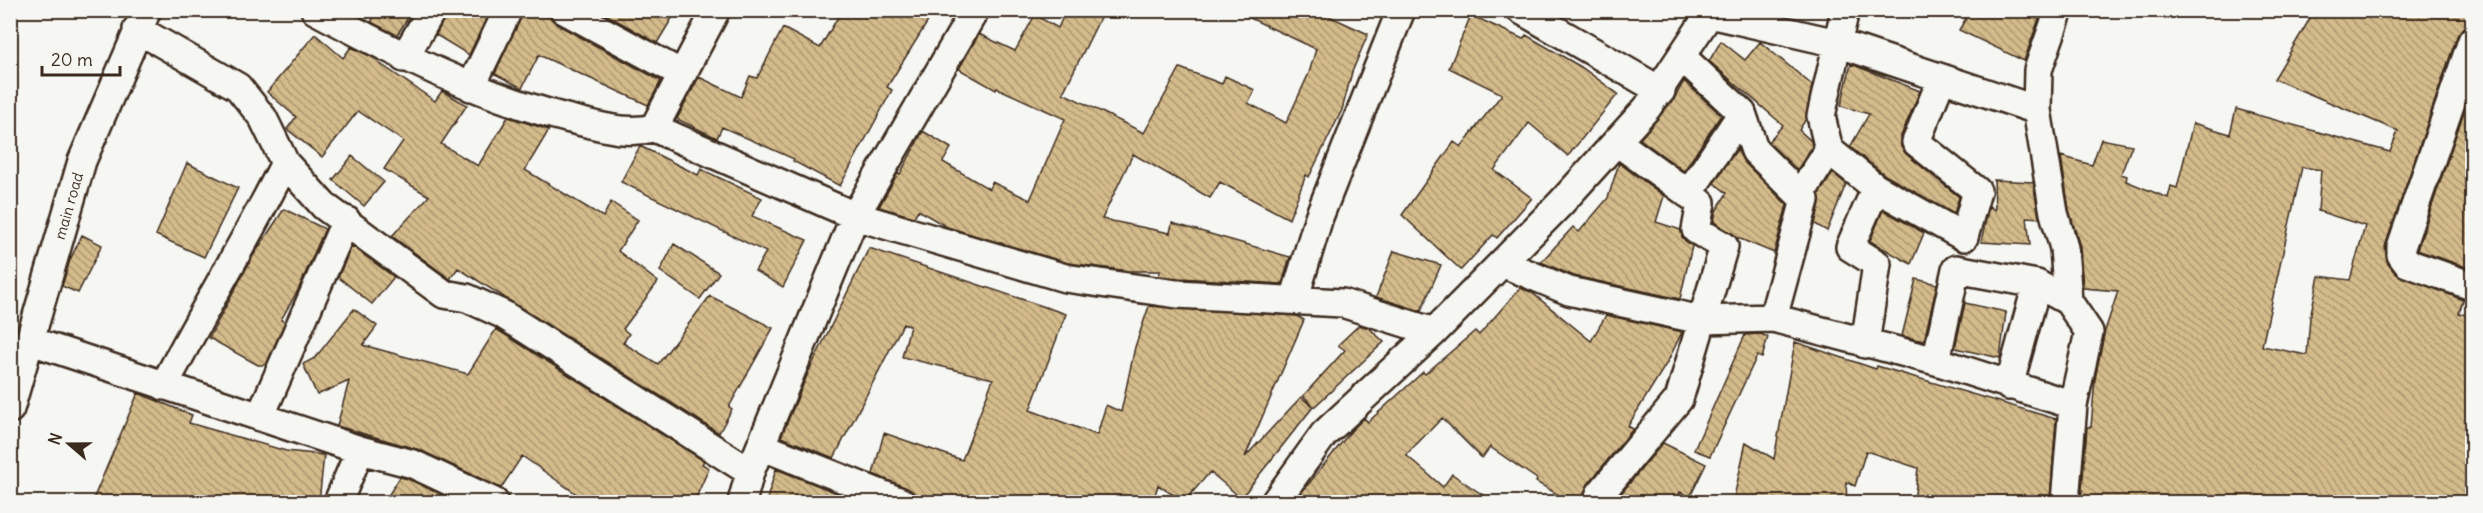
<svg xmlns="http://www.w3.org/2000/svg" width="2483" height="513" viewBox="0 0 2483 513" font-family="Delius,sans-serif">
  <defs>
    <pattern id="building-back-hatch" width="6" height="6" patternUnits="userSpaceOnUse" patternTransform="scale(1.5)"><rect width="6" height="6" fill="#d4bb8b"/><path d="M-1 5l2 2M0 0l6 6M5-1l2 2" fill="none" stroke="#ad9871"/></pattern>
  </defs>
  <rect width="100%" height="100%" fill="#f6f6f2"/>
  <filter id="ink" filterUnits="userSpaceOnUse"><feTurbulence type="fractalNoise" baseFrequency=".0167" numOctaves="2"/><feDisplacementMap in="SourceGraphic" scale="12" xChannelSelector="R" yChannelSelector="G"/><feConvolveMatrix kernelMatrix="1 2 1 2 8 2 1 2 1" color-interpolation-filters="sRGB"/></filter>
  <g filter="url(#ink)">
    <!-- building -->
    <path fill="url(#building-back-hatch)" stroke="#3b2a1e" stroke-width="1.5" fill-rule="evenodd" d="M379 10H413L397 35 371 22Z
      M448 10H490L469 55 436 35Z
      M523 10H548L556 24 661 81 648 105 539 55 522 88 495 74Z
      M598 10H677L657 43Z
      M842 10H935L887 87 892 90 840 186 793 161 794 159 722 127 717 138 677 119 699 77 741 97 750 76 757 78 783 28 820 48Z
      M1066 10H1104L1063 93 1144 133 1180 68 1222 84 1225 76 1255 90 1248 103 1286 123 1309 73 1316 49 1233 10H1316L1368 34 1352 72 1342 110 1309 177 1306 175 1289 219 1220 182 1210 198 1133 154 1102 219 1170 233 1172 223 1290 257 1282 284 1179 278 1159 276 1160 271H1129L1068 263 947 227 918 210 914 217 879 207 898 173 900 174 923 131 951 148 943 162 989 189 992 182 1030 200 1065 119 997 88 996 90 959 69 979 34 1015 51 1035 15 1058 28Z
      M1971 10H2042L2024 61 1959 30Z
      M2315 10 2472 11V26L2462 29 2457 36 2385 247 2388 264 2395 273 2463 300 2459 313 2472 317V383L2466 382 2467 438H2472V502H2081L2087 427H2091L2095 379 2104 334 2118 291 2083 288 2080 247 2069 210 2061 156 2092 165 2101 139 2132 145 2121 174 2127 176 2126 181 2168 198 2171 186 2177 188 2193 123 2230 134 2236 109 2390 152 2398 131 2274 79ZM2302 167 2321 170 2318 211 2365 226 2350 280 2319 276 2310 317 2307 355 2262 346Z
      M1471 15 1523 39 1526 35 1581 67 1618 94 1568 156 1529 123 1494 170 1532 198 1497 238 1493 235 1461 270 1402 215 1454 142 1461 147 1502 94 1449 68Z
      M315 34 343 58 351 47 380 61 379 63 435 101 442 91 467 105 441 144 478 166 508 117 549 130 525 170 603 217 611 202 638 220 618 251 658 282 623 329 629 334 623 343 658 364 710 296 773 328 729 407 732 409 719 433 458 268 450 279 392 236 429 196 384 169 403 141 358 111 322 157 287 129 296 117 267 92Z
      M1721 41 1745 60 1760 42 1812 85 1806 119 1799 130 1811 141 1812 147 1797 170 1768 142 1783 125 1709 61Z
      M1851 64 1920 91 1901 136V147L1906 154 1959 197 1954 214 1885 175 1850 147 1869 114 1841 106Z
      M1684 81 1721 115 1684 171 1640 139 1674 99Z
      M2472 88V269L2417 250Z
      M640 146 698 175 701 169 762 198 752 216 807 240 783 287 755 271 766 252 621 182Z
      M1737 149 1744 162 1787 205 1774 253 1738 238 1714 222 1716 211 1727 193 1714 183Z
      M352 156 384 182 364 206 333 180Z
      M187 163 238 188 204 257 156 235Z
      M1619 163 1664 196 1656 222 1681 230 1682 237 1692 246 1680 299 1574 276 1541 262 1573 227 1579 232 1608 198Z
      M1833 173 1846 184 1827 231 1815 224 1820 204 1819 194Z
      M1994 180 2033 182 2039 218 2027 217 2030 245 1981 242 1989 206 1995 210Z
      M284 209 325 229 298 290 281 320 285 322 266 365H258L209 338 253 256Z
      M1883 210 1924 233 1911 264 1870 241Z
      M82 235 102 245 78 293 62 286 70 260Z
      M674 244 719 273 700 299 660 271Z
      M352 246 394 277 372 304 338 277Z
      M869 248 1066 314 1030 410 1097 435 1106 405 1121 412 1135 347 1149 306 1297 316 1304 320 1245 457 1301 397 1313 407 1241 498 1210 472 1184 502 1158 485 1153 502H916L914 493 907 488 873 474 884 433 962 460 993 379 902 357 910 326 903 324 834 458 781 437 809 371Z
      M1394 251 1441 265 1421 311 1376 297Z
      M1916 279 1937 284 1924 341 1902 336Z
      M1520 288 1531 292 1591 341 1606 315 1682 332 1668 361 1628 426 1633 429 1588 484 1582 502H1571L1536 482 1537 479 1490 447 1482 458 1442 418 1406 455 1443 487 1452 474 1493 502H1294L1351 431 1364 418 1368 422 1423 372 1425 374 1475 331 1479 335Z
      M1965 303 2006 312 2000 358 1955 348Z
      M354 309 377 326 363 345 468 374 496 329 704 461 702 464 709 468 694 502H588L522 456 501 488 420 450 337 426 349 381 317 395 303 364 315 358Z
      M1359 325 1369 328 1384 342 1314 407 1303 396 1345 350 1338 345Z
      M1760 334 1768 337 1762 358 1757 356 1710 456 1694 450 1745 335Z
      M1795 342 1876 369 1877 366 2056 419 2050 502H1914L1918 468 1866 451 1855 486 1846 482 1847 502H1733L1746 442 1774 459Z
      M138 393 192 415 189 423 286 451 324 455 319 502H207L186 495 183 502H92Z
      M1663 443 1706 464 1690 497 1680 492 1675 502H1614Z
      M776 469 860 502H766Z
      M400 477 408 479 458 502H384Z"/>
    <g fill="none" stroke-linecap="round" stroke-linejoin="round">
      <!-- minor casing -->
      <g stroke="#3b2a1e" stroke-width="32">
        <path id="minor" d="M315 10C397 54 479 96 570 119 599 126 625 135 654 128L716 10
          M564 10 682 74
          M975 10 855 216 1065 278 1177 294 1342 303 1434 332
          M1521 10 1661 91
          M1710 14 1837 43 2037 110 2038 70 2059 10
          M137 29 238 87 263 118 285 163 324 206 444 294 467 298 502 314 750 472
          M2472 41 2401 247V255L2407 263 2472 286
          M1682 57 1742 113 1755 151 1805 200 1773 318
          M404 58 432 10
          M471 87 508 10
          M2037 110 2054 213 2064 248 2068 301
          M654 128 855 216 750 472 742 502
          M1829 150 1876 188 1850 247 1877 264 1865 344
          M1876 188 1964 237 1977 191 1916 142 1942 78
          M1688 194 1742 113
          M1800 195 1829 150 1821 116 1845 10
          M1502 263 1569 291 1701 320 1773 318 1936 361 2073 405
          M1294 300 1319 217 1401 10
          M31 341 360 450 338 502
          M1936 361 1956 269 2037 284 2068 301 2089 332 2073 405 2065 502
          M164 386C203 310 247 239 285 163
          M2009 386 2037 284
          M10 409 82 161 147 10
          M260 417 346 220
          M761 446 901 502
          M360 450 413 464 494 502
          M1275 502 1324 434 1434 332 1561 203 1647 108 1712 10
          M1597 502 1600 494 1679 399 1724 246 1696 230 1701 203 1617 142"/>
      </g>
      <!-- minor -->
      <use href="#minor" stroke="#f6f6f2" stroke-width="27"/>
    </g>
  </g>
  <g text-anchor="middle" stroke-width="4.5" stroke-linejoin="round" paint-order="stroke">
    <!-- street labels -->
    <g font-size="15" fill="#3b2a1e" stroke="#f6f6f2">
      <text transform="translate(69 206) rotate(-74)" y="5">main road</text>
    </g>
  </g>
  <!-- margin -->
  <rect width="2483" height="513" fill="none" stroke="#f6f6f2" stroke-width="36"/>
  <rect x="18" y="18" width="2447" height="477" fill="none" stroke="#3b2a1e" stroke-width="2" filter="url(#ink)"/>
  <!-- north arrow -->
  <g transform="translate(69 444) rotate(290)" stroke="#f6f6f2" stroke-width="4.5" paint-order="stroke">
  <path d="M0-4.5L10 22L0 15L-10 22Z" fill="#3b2a1e"/>
  <text y="-9" font-size="16" font-weight="bold" text-anchor="middle" fill="#3b2a1e">N</text>
  </g>
  <!-- scale -->
  <path d="M42 66v9h78v-9" fill="none" stroke="#3b2a1e" stroke-width="3"/>
  <text x="51" y="66" font-size="18" fill="#3b2a1e" stroke="#f6f6f2" stroke-width="4.5" paint-order="stroke">20 m</text>
</svg>
